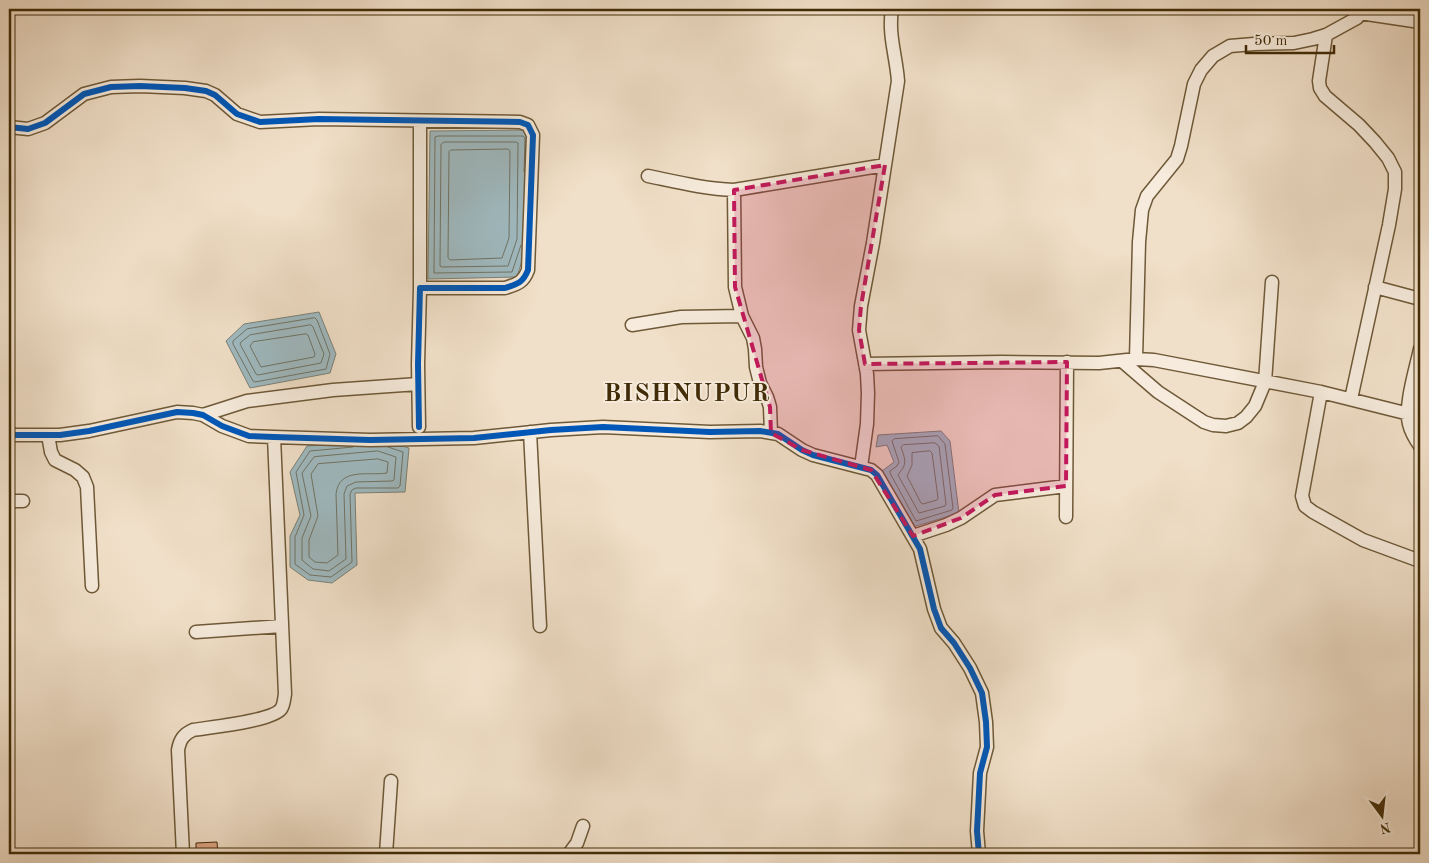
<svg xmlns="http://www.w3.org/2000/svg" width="1429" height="863" viewBox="0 0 1429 863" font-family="'Old Standard TT',serif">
  <rect width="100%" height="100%" fill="#f1e0c9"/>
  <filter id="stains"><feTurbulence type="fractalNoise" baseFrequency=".004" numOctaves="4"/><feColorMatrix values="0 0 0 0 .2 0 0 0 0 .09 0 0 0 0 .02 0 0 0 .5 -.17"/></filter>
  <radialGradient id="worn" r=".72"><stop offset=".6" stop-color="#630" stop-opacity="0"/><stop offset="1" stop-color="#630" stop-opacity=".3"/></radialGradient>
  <!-- water -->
  <path fill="#9fbac1" stroke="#7a8177" d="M530 130 528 241 517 277 428 279 430 131Z
    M319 312 336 354 330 373 250 388 226 341 244 324Z
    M941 431 950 441 959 513 913 527 882 471 894 462 887 445 876 447 878 435Z
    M380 440 409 448 405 492 355 493 357 565 332 583 308 580 290 567V536L300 515 290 472 307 446Z"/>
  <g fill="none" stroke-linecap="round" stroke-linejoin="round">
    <!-- shore -->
    <path stroke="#707364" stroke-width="1" d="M444 142H516L518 143 517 239 508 266 442 267 440 266 441 145Z
      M451 150 508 149 510 151 509 238 502 258 450 260 448 258 449 152Z
      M521 245 512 272 434 273 435 137 438 136H523L525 138 524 172
      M315 318 317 320 330 354 326 369 255 382 253 381 233 344V341L247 329Z
      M311 325 313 327 324 354 321 363 258 375 256 374 240 344 241 342 250 335Z
      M306 334 308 335 315 354 314 357 261 367 250 346 253 342Z
      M938 436 945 444 953 508 952 510 916 521 890 473V471L897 466 899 462 892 441 894 439Z
      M935 443 939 446 946 504 945 506 919 513 898 475C899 473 901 471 903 468 907 461 903 454 901 447L903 445Z
      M353 447 310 451 296 472 304 515 295 537V564L310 575 331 577 352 562 350 494 352 490 356 488H398L400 486 403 452 388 447
      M378 451 396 457 394 480 392 481 356 482 347 486 344 494 346 559 329 571 313 569 302 560V538L311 516 302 473 314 457Z
      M930 451 932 453 938 498 937 500 923 504 921 503 907 476 912 465V453Z
      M378 459 388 462 387 473C368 476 339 467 336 494L338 555 327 563 315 562 309 557V540L318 516 311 474 318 464Z"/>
  </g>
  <!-- building -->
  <path fill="#dda585" stroke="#422c08" d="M217 842 218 854H196V843Z"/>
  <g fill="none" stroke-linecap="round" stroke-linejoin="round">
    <!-- minor casing -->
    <g stroke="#6e5938" stroke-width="15">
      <path id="minor" d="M1360 13 1420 22
        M1326 35 1319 81 1320 88 1325 96 1359 125 1375 142 1388 158 1395 172V189L1389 225 1351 399
        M9 127 28 129 45 123 84 94 111 87 140 86 185 88 206 91 215 95 237 114 260 122 319 119 520 122 528 125 533 135 528 270C523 283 517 284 505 288H420L418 364 419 427
        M648 176C677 182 705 189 734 190L885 165
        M734 190 735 287 742 316 753 338 755 349 756 367 760 383 767 397 770 407 771 433
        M1375 287 1420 299
        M420 288V121
        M632 325 681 317 742 316
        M1420 349C1416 368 1404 406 1409 424 1411 432 1415 439 1420 446
        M1136 359 1139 242 1142 210 1147 196 1177 159 1181 146 1194 84 1201 70 1213 56 1230 46 1254 44 1294 43 1313 39 1326 35 1357 18 1363 9
        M1122 361 1158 392 1204 422 1213 425 1226 426 1238 423 1246 417 1255 406 1265 382 1272 282
        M865 364 1001 362 1099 363 1136 359 1154 360 1321 392 1409 414
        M1321 392 1302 496 1305 506 1313 512 1363 540 1420 561
        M203 415 247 401 333 390 418 384
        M530 432 540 626
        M9 435H60L89 431 177 412 193 413 203 415 222 426 249 436 274 437 370 440 474 438 551 430 603 427 710 432 760 431 778 434 802 450 813 455 871 470 877 475 920 549 934 609 941 628 954 643 970 668 982 693 986 722 987 747 980 773 977 831 979 854
        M48 435 51 452 55 460 75 470 83 477 87 487 92 586
        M861 467 867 424 868 393 867 374 859 330 861 306 873 243 898 81C896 55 888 35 892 9
        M9 501H23
        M1066 517 1067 362
        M913 536 946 525 961 518 995 495 1066 486
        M196 632 282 626
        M183 854 178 750C180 739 184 734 193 730 211 727 272 721 281 709 284 705 284 699 285 694L274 437
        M386 854 391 781
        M569 854 577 843 583 826"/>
    </g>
    <!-- minor -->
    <use href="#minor" stroke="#f6ebdc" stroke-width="12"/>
    <!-- cycleway casing -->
    <g stroke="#f6ebdc" stroke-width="9">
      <path id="cycleway" d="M9 127 28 129 45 123 84 94 111 87 140 86 185 88 206 91 215 95 237 114 260 122 319 119 520 122 528 125 533 135 528 270C523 283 517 284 505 288H420L418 364 419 427
        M9 435H60L89 431 177 412 193 413 203 415 222 426 249 436 274 437 370 440 474 438 551 430 603 427 710 432 760 431 778 434 802 450 813 455 871 470 877 475 920 549 934 609 941 628 954 643 970 668 982 693 986 722 987 747 980 773 977 831 979 854"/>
    </g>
    <!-- cycleway -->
    <use href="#cycleway" stroke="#0057b8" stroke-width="6"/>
  </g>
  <!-- marked area -->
  <path fill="#c2185b" fill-opacity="0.2" stroke="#c2185b" stroke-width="4" stroke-dasharray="10 6" stroke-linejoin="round" d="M885 165 861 306 859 330 865 364 1067 362 1066 486 995 495 961 518 913 536 871 470 802 450 771 433 770 407 735 287 734 190Z"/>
  <g text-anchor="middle" stroke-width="4" stroke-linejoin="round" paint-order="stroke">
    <!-- district labels -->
    <g font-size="25" font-weight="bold" letter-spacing="1" fill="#422c08" stroke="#f6ebdc">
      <text x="687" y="401">BISHNUPUR</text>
    </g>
  </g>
  <!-- margin -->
  <rect width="1429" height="863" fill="none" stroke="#f1e0c9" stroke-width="30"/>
  <rect x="10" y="10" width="1409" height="843" fill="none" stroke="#422c08" stroke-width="2.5"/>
  <rect x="15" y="15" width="1399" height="833" fill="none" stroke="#422c08"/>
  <!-- north arrow -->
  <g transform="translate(1382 816) rotate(165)" stroke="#f6ebdc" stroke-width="4" paint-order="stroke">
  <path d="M0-4L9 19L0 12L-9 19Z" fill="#422c08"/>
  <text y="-8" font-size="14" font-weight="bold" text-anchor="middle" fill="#422c08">N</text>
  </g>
  <!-- scale -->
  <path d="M1246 45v8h88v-8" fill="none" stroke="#422c08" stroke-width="2.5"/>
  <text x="1254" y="45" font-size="15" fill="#422c08" stroke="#f6ebdc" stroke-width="4" paint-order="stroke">50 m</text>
  <rect width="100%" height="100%" filter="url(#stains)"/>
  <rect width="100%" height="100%" fill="url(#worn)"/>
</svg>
